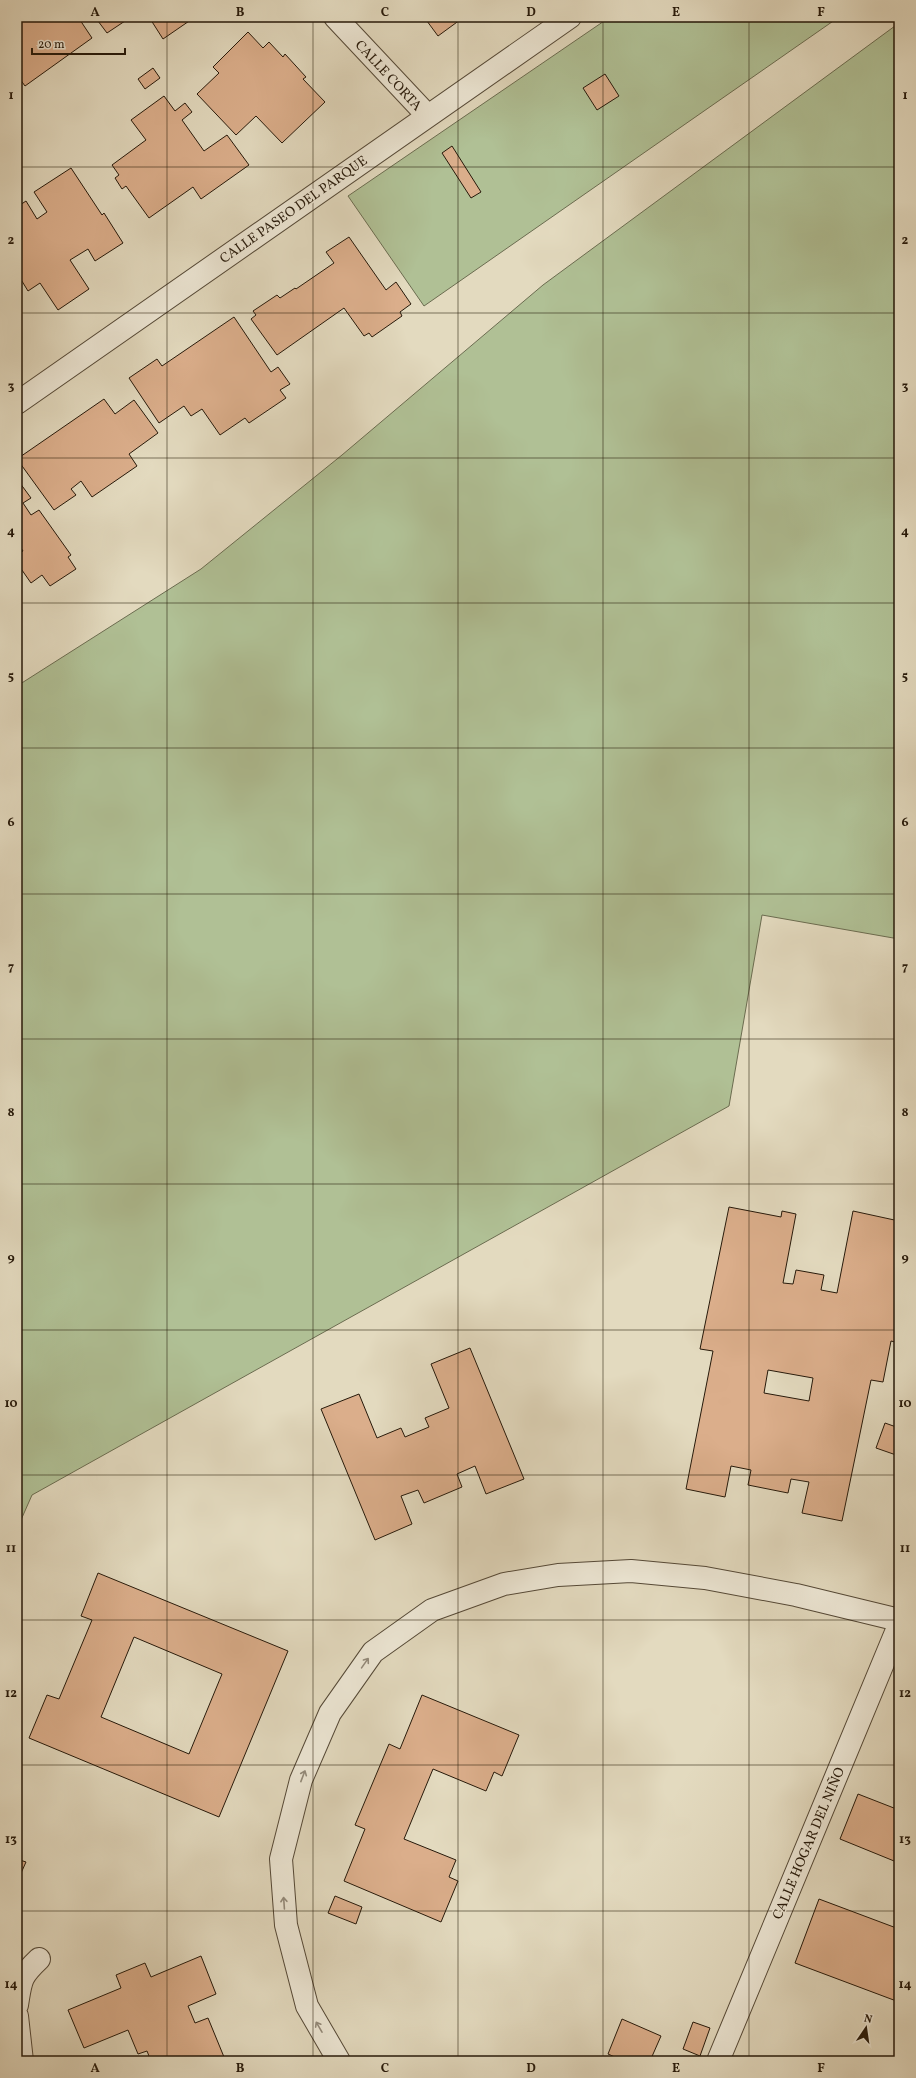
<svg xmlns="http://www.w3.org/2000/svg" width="916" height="2078" viewBox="0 0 916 2078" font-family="Vollkorn,serif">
  <rect width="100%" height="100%" fill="#e3dabf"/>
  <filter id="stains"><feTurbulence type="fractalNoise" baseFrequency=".005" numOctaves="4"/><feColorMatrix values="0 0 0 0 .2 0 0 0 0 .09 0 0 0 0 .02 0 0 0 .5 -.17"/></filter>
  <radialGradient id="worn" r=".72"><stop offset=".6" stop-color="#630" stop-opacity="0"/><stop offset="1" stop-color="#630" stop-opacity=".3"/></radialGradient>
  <!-- green -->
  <path fill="#b0c095" stroke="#6b6c50" d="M610 17H839L424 306 348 196Z
    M899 23V939L762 915 729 1106 32 1495 17 1529V686L201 569 342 455 543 285Z"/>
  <!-- building -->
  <path fill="#dbae8b" stroke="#26190a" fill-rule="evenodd" d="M17 17H78L92 38 25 86 17 75Z
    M95 17H131L107 33Z
    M149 17H195L163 39Z
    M424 17H464L438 36Z
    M248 32 263 48 269 42 283 57 285 54 306 77 303 79 325 102 282 143 256 116 236 135 197 94 219 73 213 67Z
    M153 68 160 78 145 89 138 79Z
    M605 74 619 96 597 110 583 88Z
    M164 96 175 111 185 103 192 112 182 120 204 151 227 135 249 165 201 199 193 187 149 218 126 186 122 189 115 178 119 175 112 165 146 140 131 120Z
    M452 146 481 192 471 198 442 153Z
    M71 168 102 215 104 213 123 243 95 261 88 249 70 260 89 289 58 310 40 283 28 291 17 273 19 269 17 266V207L26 201 37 219 47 212 34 192Z
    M349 237 386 290 396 282 411 304 400 312 402 316 372 337 369 333 364 336 344 308 277 355 251 319 256 315 253 311 277 295 280 298 295 288 296 289 334 263 326 252Z
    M234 317 271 372 278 367 290 384 280 390 286 398 249 423 245 418 220 435 202 409 191 416 184 406 159 423 129 378 157 359 162 366Z
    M104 399 115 414 134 400 158 433 129 454 137 466 92 497 81 481 71 489 76 495 54 510 17 459Z
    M17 479 31 498 23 503 31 515 39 510 71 555 68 557 76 569 50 586 42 575 31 583 17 563V555L23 551 17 542Z
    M729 1207 781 1217 782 1211 796 1214 783 1283 793 1284 796 1270 824 1275 821 1290 837 1293 853 1211 899 1221V1343L891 1341 883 1382 871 1380 842 1521 802 1513 809 1482 791 1479 788 1493 748 1485 751 1470 731 1466 725 1497 686 1489 713 1351 700 1349ZM768 1370 813 1378 809 1401 764 1393Z
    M470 1348 524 1479 486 1494 475 1466 457 1474 462 1487 424 1503 418 1490 401 1496 412 1524 375 1540 321 1409 359 1394 377 1438 401 1428 405 1437 429 1427 425 1418 449 1408 431 1364Z
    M885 1423 899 1428V1456L876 1448Z
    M98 1573 288 1651 219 1817 29 1738 47 1695 59 1699 92 1620 81 1616ZM134 1637 222 1674 189 1754 101 1717Z
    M422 1695 519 1735 502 1776 494 1772 486 1791 433 1769 404 1839 456 1860 449 1877 458 1881 441 1922 344 1881 365 1829 355 1825 389 1744 400 1749Z
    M858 1794 899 1810V1863L840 1839Z
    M17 1859 26 1862 17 1882Z
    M335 1896 362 1907 356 1924 328 1913Z
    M819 1899 899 1929V2002L795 1963Z
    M201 1956 216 1994 188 2006 195 2023 208 2018 224 2057 214 2061H151L147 2051 138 2054 128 2030 84 2048 68 2010 121 1988 116 1975 145 1963 151 1977Z
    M622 2019 661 2036 650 2061H624L608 2054Z
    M693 2022 710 2028 700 2056 683 2049Z"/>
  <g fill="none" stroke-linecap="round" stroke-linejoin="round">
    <!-- street casing -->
    <g stroke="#554937" stroke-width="24">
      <path id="street" d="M335 17 427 115
        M17 403 570 17
        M17 2005C21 1980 20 1977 39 1959
        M17 2016 22 2061
        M339 2061 307 2006 286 1925 281 1859 301 1780 330 1713 373 1652 432 1610 504 1584 558 1575 631 1571 705 1578 796 1595 899 1620
        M718 2061 899 1625"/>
    </g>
    <!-- street -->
    <use href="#street" stroke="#ede7d5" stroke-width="22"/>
  </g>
  <!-- one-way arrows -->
  <defs><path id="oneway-shaft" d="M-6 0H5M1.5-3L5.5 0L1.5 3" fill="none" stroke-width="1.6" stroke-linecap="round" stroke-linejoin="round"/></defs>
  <g stroke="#938a7a">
    <use href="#oneway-shaft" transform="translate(365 1663) rotate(-55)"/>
    <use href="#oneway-shaft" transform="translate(303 1776) rotate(-69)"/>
    <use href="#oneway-shaft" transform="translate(284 1903) rotate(-94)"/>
    <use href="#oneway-shaft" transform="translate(319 2027) rotate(-120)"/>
  </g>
  <!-- grid -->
  <path fill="none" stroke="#26190a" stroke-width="1" stroke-opacity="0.55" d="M167 17V2061M313 17V2061M458 17V2061M603 17V2061M749 17V2061M17 167H899M17 313H899M17 458H899M17 603H899M17 748H899M17 894H899M17 1039H899M17 1184H899M17 1330H899M17 1475H899M17 1620H899M17 1765H899M17 1911H899"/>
  <g text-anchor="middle" stroke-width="3" stroke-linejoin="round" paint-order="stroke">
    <!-- street labels -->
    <g font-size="14" fill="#26190a" stroke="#ede7d5">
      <text transform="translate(389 75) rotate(47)" y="5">CALLE CORTA</text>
      <text transform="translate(293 209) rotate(-35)" y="5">CALLE PASEO DEL PARQUE</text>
      <text transform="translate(808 1843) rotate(-67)" y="5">CALLE HOGAR DEL NIÑO</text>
    </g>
  </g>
  <!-- margin -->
  <rect width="916" height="2078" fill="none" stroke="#e3dabf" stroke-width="44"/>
  <!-- north arrow -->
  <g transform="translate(866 2028) rotate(13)" stroke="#ede7d5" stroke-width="3" paint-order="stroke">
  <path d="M0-3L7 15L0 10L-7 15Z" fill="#26190a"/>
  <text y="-6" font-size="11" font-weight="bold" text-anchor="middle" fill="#26190a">N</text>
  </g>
  <!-- scale -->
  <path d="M32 48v6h93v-6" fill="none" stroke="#26190a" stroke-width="2"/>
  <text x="38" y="48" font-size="12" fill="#26190a" stroke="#ede7d5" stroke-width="3" paint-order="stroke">20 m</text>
  <rect x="22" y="22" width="872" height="2034" fill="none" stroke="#26190a" stroke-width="1.5"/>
  <g font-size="13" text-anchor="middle" font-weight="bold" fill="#26190a">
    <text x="95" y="16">A</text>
    <text x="240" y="16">B</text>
    <text x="385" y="16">C</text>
    <text x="531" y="16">D</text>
    <text x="676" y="16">E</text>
    <text x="821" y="16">F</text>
    <text x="11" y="99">1</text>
    <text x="905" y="99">1</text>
    <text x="11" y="244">2</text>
    <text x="905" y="244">2</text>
    <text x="11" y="390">3</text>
    <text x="905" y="390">3</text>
    <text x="11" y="535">4</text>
    <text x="905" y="535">4</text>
    <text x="11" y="680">5</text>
    <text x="905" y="680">5</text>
    <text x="11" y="826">6</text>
    <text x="905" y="826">6</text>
    <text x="11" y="971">7</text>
    <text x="905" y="971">7</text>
    <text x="11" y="1116">8</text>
    <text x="905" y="1116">8</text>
    <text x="11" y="1261">9</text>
    <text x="905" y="1261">9</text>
    <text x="11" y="1407">10</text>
    <text x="905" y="1407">10</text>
    <text x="11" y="1552">11</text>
    <text x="905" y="1552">11</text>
    <text x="11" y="1697">12</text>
    <text x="905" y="1697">12</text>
    <text x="11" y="1843">13</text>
    <text x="905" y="1843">13</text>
    <text x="11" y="1988">14</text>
    <text x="905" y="1988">14</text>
    <text x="95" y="2072">A</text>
    <text x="240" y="2072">B</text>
    <text x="385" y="2072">C</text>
    <text x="531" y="2072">D</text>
    <text x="676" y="2072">E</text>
    <text x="821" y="2072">F</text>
  </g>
  <rect width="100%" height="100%" filter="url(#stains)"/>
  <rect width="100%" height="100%" fill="url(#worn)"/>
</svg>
